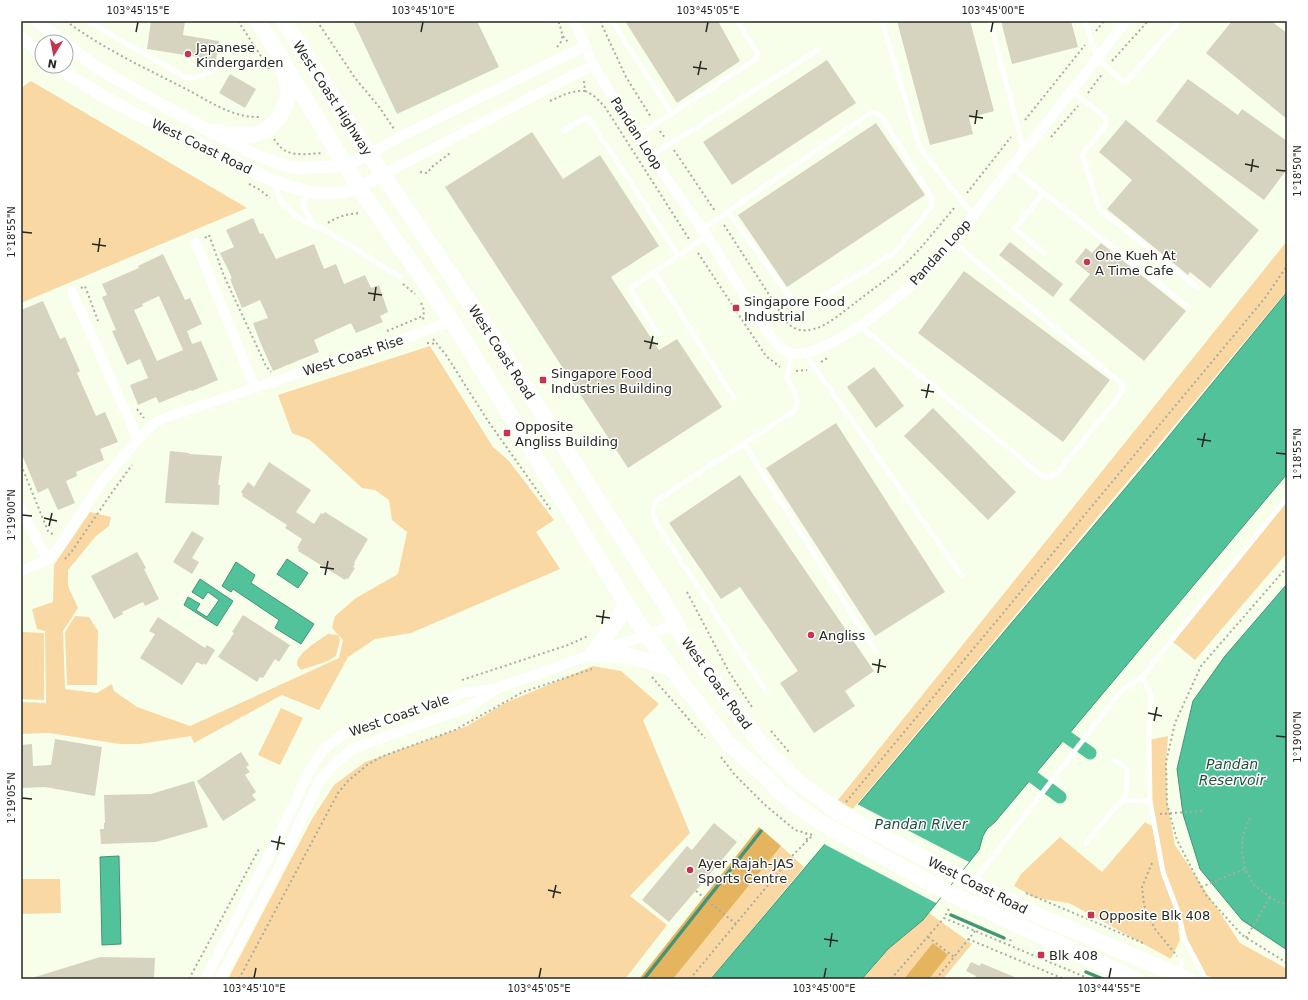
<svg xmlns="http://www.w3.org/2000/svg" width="1308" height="1000" viewBox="0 0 1308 1000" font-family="'DejaVu Sans',sans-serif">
  <rect width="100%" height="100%" fill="#f7feea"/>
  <!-- green -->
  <path fill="#f9d8a3" d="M31 81 247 208 21 303V88Z
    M1287 241V291L853 809 838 800Z
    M430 346 493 447 509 461 554 520 536 532 560 569 411 633 375 639 348 657 319 710 282 695 194 743 191 736 140 744H120L49 733 21 734V702L46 703 45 631 37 629 32 609 53 602 54 565 90 512 111 517 109 526 96 536 68 570V586L78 608 63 631 65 689 97 693 112 684 114 691 137 707 190 726 339 658 343 640 332 628 335 616 356 598 398 574 407 532 392 520 389 500 375 490 362 488 310 440 292 433 278 395Z
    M1287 498V553L1195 660 1172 641Z
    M75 616 89 617 98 631 97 685H67L65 632Z
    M21 632 44 633V700L21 699Z
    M328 634 338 635 340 640 336 656 328 661 301 670C300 668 298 667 297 665 295 654 321 639 328 634Z
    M593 666 621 671 659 704 643 720 690 833 630 896 667 925 625 979H228L312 819 334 785 365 762 467 726 505 703Z
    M281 708 303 718 280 765 258 755Z
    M1168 736 1166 762 1167 801 1175 845 1240 943 1287 969V979H1216L1203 974 1178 927 1180 940 1171 959 1069 903 1035 898 1014 886 1021 874 1060 837 1102 872 1145 822 1155 828 1150 801 1149 740Z
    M781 846 804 867 711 979H673Z
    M21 879H60L61 913 21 914Z
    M929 913 972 944 943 979H863L888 949 923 920Z"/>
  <!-- forest -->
  <path fill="#e5b45e" d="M759 827 781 846 673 979H639Z
    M933 943 948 955 929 979H904Z"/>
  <!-- water -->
  <path fill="#52c29b" stroke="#449476" d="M1287 292V474L995 822 987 829 983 836 979 850 923 920 888 949 862 979H711L1155 453Z
    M287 559 308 573 298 588 277 574Z
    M236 562 255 575 251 583 314 624 301 644 275 628 279 620 233 589 231 592 222 586Z
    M200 579 233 601 217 626 184 605 188 597 200 604 196 610 207 617 219 600 208 592 203 599 192 592Z
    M1287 584V950L1242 920 1200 869 1183 814 1177 769 1193 701 1225 656Z
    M119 856 121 944 102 945 100 857Z"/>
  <!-- pier -->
  <path fill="#f7feea" d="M857 804 969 862 936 903 824 844Z"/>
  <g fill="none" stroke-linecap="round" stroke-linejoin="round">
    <!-- stream -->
    <path stroke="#449476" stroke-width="3.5" d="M951 915 1004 938
      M1086 972 1103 979
      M644 979 761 831"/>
    <!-- canal -->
    <path stroke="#52c29b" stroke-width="13" d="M1067 737 1090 753
      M1033 777 1060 797"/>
  </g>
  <!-- building -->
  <path fill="#d6d4bf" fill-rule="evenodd" d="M151 21H185L183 35 219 41 216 60 147 49Z
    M353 21H477L499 67 397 114Z
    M625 21H718L740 61 677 103Z
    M897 21H970L994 111 969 118 973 134 930 145Z
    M1001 21H1071L1078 47 1012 64Z
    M1232 21H1271L1287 33V119L1206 53Z
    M827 60 856 103 732 185 703 142Z
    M230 74 256 89 245 108 219 93Z
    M1188 79 1238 115 1242 109 1287 141V169L1264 200 1156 121Z
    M1126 120 1259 230 1210 288 1190 272 1188 275 1107 209 1132 180 1099 152Z
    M876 123 925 195 787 287 738 215Z
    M532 132 563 179 600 155 659 246 611 277 659 350 677 339 722 407 628 468 445 187Z
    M253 218 260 234 263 233 276 259 314 244 324 269 336 264 344 284 365 275 371 288 379 285 388 312 380 316 383 322 356 333 351 323 314 340 319 352 273 371 261 344 253 323 268 318 260 300 242 308 230 279 232 278 220 253 234 247 226 230Z
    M1010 242 1063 284 1053 297 999 255Z
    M1101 243 1186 311 1144 361 1069 300 1090 274 1075 262 1086 248 1092 253Z
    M163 254 185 300 190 298 202 324 187 331 192 344 201 341 218 380 192 391 191 390 159 403 156 397 138 405 130 385 148 378 140 359 127 365 112 331 116 330 102 297 107 295 102 284 139 268 138 266ZM159 296 183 350 157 361 134 310 143 306 142 304Z
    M964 271 1110 380 1063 442 918 333Z
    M43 301 60 339 65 337 80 371 77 373 96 416 105 412 118 442 100 449 104 460 76 472 77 476 66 481 75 503 58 510 48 488 38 493 21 452V310Z
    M874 367 904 406 876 428 847 387Z
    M933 408 1016 492 988 520 904 436Z
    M836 423 945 592 875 636 766 468Z
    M170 451 189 453V454L222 456 218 485H220L219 505 165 503Z
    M269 462 311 490 296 512 314 524 321 513 323 514 325 512 368 539 354 563 355 564 353 567 355 568 348 579 346 578 345 580 298 551 299 549 297 548 302 539 285 528 287 525 242 496 243 494 241 492 248 482 254 487Z
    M740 475 874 671 845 691 855 706 814 733 780 683 798 671 740 587 721 599 669 523Z
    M192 531 204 538 192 558 199 562 192 574 173 562Z
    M137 552 146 568 144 569 159 599 145 606 143 602 122 612 123 614 114 619 91 576Z
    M243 615 290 645 279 662 275 659 263 678 260 677 257 682 218 657 234 633 232 632Z
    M158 617 205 648 207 645 215 650 206 665 204 663 203 665 197 662 182 685 140 658 155 634 149 631Z
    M55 739 102 747 95 796 45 787 21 788V745L32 744 33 766 51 765Z
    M241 752 249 765 246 767 250 772 245 775 256 792 252 795 256 800 223 821 197 781Z
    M194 781 208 827 156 842 101 844 100 829H104V823H105L104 795 151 794Z
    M714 823 737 842 669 922 642 900 687 846 692 850Z
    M100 957 155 958 154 978 36 979 35 977Z
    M971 962 980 966 981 963 1019 979H974L976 976 966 971Z"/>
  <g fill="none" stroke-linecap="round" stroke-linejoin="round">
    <!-- path -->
    <path stroke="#a8ad9e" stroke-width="2" stroke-dasharray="2 3" stroke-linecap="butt" d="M66 21C102 48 143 67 184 88 208 100 231 118 260 117
      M238 21 270 70
      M317 21 355 78 380 108 394 129
      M600 21 626 77 651 117
      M1096 31 1104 21
      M563 36 568 42
      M557 47C565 40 562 30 558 21
      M1112 61 1148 21
      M585 91 593 95 605 107 689 239
      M1088 93 1102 74
      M550 101C561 96 572 90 585 91L584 81
      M1025 120 1085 45
      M660 131 665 138
      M1051 137 1078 106
      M274 139C278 144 281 149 286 151 296 156 311 154 322 153
      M674 150 715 211
      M420 172 427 173 433 166 450 153
      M249 184 260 190 270 198
      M967 193 1011 137
      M328 223C338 216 348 214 360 213
      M724 225 788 324C796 330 803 332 814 329 828 325 843 312 855 303 875 287 897 273 914 255 929 239 942 222 956 206
      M205 238 209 235 224 276 266 366 271 372
      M698 253 766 356 780 367
      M403 284 415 294
      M81 288 85 286 98 321
      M421 303 424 310 423 321
      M387 331 423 316
      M433 339 446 355 488 421 551 510
      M427 343 436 344
      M821 362 829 357
      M796 371 807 370
      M137 409 144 418
      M21 465 48 531 55 536
      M65 559 72 551 113 491 132 465
      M1287 567 1201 666 1175 723 1166 762 1167 804 1177 840 1205 894 1242 935 1287 963
      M687 592 729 672 752 707
      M652 677 705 738
      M462 680 568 645 588 636
      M771 731 789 752
      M721 757 735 775 764 804 795 830 813 835
      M846 802 1265 298 1287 266
      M1160 814 1203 811
      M1250 818 1243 835 1242 851 1245 869 1254 885 1270 897 1280 903 1287 904
      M806 833 807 841
      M1152 863 1142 887 1144 905 1155 929 1177 956
      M1201 887 1245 869
      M696 891 736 924
      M1026 893 1095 922 1145 944
      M949 909 944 918 1090 979
      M928 937 954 957
      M1246 938 1270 897
      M968 939 1064 979
      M1009 946 1011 938
      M189 979 259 849
      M239 979 338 793 348 781 367 765 383 756 455 730 523 692 592 669
      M690 979 793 855 813 835
      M891 979 944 918
      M936 979 975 931"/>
    <!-- service -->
    <path stroke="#fff" stroke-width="5" d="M88 21 184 77 192 78 197 77 224 66
      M612 21 672 114
      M882 21 920 148 973 215
      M990 21 1024 151
      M1085 21 1097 58 1121 80 1127 81 1179 21
      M1072 91 1106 118 1105 126 1082 155 1100 210 1198 288
      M564 131 585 118H587L592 123 678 255
      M637 136 756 59 758 54 757 52 737 21
      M651 156 818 50
      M1011 167 1186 305
      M277 183C277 187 277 194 279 198 286 210 309 227 322 228L400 277
      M311 193 306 198 303 206 315 227
      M1043 193 1015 229 1044 253
      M703 229 866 116 874 112 882 117 931 197 932 206 894 253 805 307C801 308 799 307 795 304L728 212
      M654 272 734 398
      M860 326 1041 475 1047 477 1056 474 1122 393V384L952 241
      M658 333 632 293 631 288 707 236
      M805 354 962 576
      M744 444 876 652
      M1142 677 1287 498
      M767 693 657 524C652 515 652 509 656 501L794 411C801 399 793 389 787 379V376L792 354
      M1114 760 1126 768C1128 782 1128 788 1123 800
      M1086 843 1113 810 1123 800 1150 801
      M974 881 1121 691 1142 677 1151 694 1149 740 1150 801 1163 872 1177 909 1185 940 1203 974
      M1179 974 1182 961"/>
    <!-- minor -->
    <path stroke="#fff" stroke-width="10" d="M575 21 593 65 640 140 707 236 770 336C777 343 784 353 794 354 828 356 902 297 925 272 954 242 979 208 1004 176 1045 125 1086 73 1126 21
      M369 154 394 140 585 46
      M384 174 593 65
      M196 243 255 388
      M72 292 138 439
      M21 508 47 560
      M21 571 47 560 60 546 101 483 138 439 155 423 162 419 426 331 452 321
      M205 979 269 856 308 774 323 750 344 733 466 692 496 689
      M220 979 280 865 320 780 338 761 354 748 469 707 498 688 676 624"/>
    <!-- tertiary -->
    <path stroke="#fff" stroke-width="12" d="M37 21 63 42
      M21 37 42 55
      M66 44 96 67 148 97 249 152 287 166 300 168 346 166 369 154
      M56 66C104 100 158 125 211 150 245 167 280 188 318 193 345 196 361 187 384 174"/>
    <!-- primary -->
    <path stroke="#fff" stroke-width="16" d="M258 21 359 188 452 321 637 621 670 667 728 743 764 775 781 793 801 809 823 824 949 893 1134 979
      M284 21 369 154 497 343 667 607 691 652 769 754 802 785 841 814 962 878 1030 912 1187 979
      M213 132C228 134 247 139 262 132 274 127 286 109 288 96 289 87 286 80 284 72
      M593 654 625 655 670 667
      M593 654 620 616 626 603"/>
  </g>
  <!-- ticks -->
  <path fill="none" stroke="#252821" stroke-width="1.5" d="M136 32 138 22M421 32 423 22M706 32 708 22M991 32 993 22M693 67 707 69M698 75 701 61M969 116 983 118M975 124 977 110M1245 164 1259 167M1276 170 1286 171M1251 172 1253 159M22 232 32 233M92 244 106 246M98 252 100 238M368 293 382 295M374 301 376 287M644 341 658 344M650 349 653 336M921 390 934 392M926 398 929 384M1197 439 1211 441M1202 447 1205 433M1276 453 1286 454M22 515 32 516M44 518 57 521M49 526 52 513M320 567 334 569M325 575 328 561M596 616 610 618M602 624 604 610M872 664 886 667M878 673 880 659M1148 713 1162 716M1154 721 1157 707M1276 736 1286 737M22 798 32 799M271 841 285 844M277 850 280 836M548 890 561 893M553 898 556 885M824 939 838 941M830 947 832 933M254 978 256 968M539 978 541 968M824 978 826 968M1109 978 1111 968"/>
  <!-- markers -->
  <g fill="#c53552" stroke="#fff" stroke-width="1.5">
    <circle cx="188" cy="54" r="4"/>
    <circle cx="1087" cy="262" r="4"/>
    <rect x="732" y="304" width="8" height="8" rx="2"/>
    <rect x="539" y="376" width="8" height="8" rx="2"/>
    <rect x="503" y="429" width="8" height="8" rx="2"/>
    <circle cx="811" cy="635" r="4"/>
    <circle cx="690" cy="870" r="4"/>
    <rect x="1087" y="911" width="8" height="8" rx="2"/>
    <rect x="1037" y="951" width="8" height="8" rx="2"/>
  </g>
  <g text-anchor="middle" stroke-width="3" stroke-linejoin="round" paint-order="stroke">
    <!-- poi labels -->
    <g font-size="13" fill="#252821" stroke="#fff" text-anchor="start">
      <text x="196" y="52">Japanese<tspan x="196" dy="15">Kindergarden</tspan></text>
      <text x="1095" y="260">One Kueh At<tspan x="1095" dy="15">A Time Cafe</tspan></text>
      <text x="744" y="306">Singapore Food<tspan x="744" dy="15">Industrial</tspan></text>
      <text x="551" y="378">Singapore Food<tspan x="551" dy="15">Industries Building</tspan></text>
      <text x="515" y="431">Opposite<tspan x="515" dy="15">Angliss Building</tspan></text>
      <text x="819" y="640">Angliss</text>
      <text x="698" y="868">Ayer Rajah-JAS<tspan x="698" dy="15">Sports Centre</tspan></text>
      <text x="1099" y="920">Opposite Blk 408</text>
      <text x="1049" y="960">Blk 408</text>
    </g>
    <!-- street labels -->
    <g font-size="13" fill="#252821" stroke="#fff">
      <text transform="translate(333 98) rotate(57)" y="5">West Coast Highway</text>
      <text transform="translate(637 133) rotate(57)" y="5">Pandan Loop</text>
      <text transform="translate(202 146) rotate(26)" y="5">West Coast Road</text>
      <text transform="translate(940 252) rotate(-48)" y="5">Pandan Loop</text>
      <text transform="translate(502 352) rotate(57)" y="5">West Coast Road</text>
      <text transform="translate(353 355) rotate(-18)" y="5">West Coast Rise</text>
      <text transform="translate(717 683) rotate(54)" y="5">West Coast Road</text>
      <text transform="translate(399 715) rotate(-19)" y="5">West Coast Vale</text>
      <text transform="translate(978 885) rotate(27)" y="5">West Coast Road</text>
    </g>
    <!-- water labels -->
    <g font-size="14" font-style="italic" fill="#22503f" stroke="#fff">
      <text x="1232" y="769">Pandan<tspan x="1232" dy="16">Reservoir</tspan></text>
      <text x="921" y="829">Pandan River</text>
    </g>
  </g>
  <!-- border -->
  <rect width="1308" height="1000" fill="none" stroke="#ffffff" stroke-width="44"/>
  <!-- north arrow -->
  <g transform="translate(54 54) rotate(190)"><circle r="19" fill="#ffffff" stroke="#a8a9a6"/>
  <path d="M0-3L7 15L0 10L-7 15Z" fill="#c53552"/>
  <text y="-6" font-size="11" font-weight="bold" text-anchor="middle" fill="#252821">N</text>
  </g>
  <rect x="22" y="22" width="1264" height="956" fill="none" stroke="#252821" stroke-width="1.5"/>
  <g font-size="10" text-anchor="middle" fill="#252821">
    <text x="138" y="14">103°45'15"E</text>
    <text x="423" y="14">103°45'10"E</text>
    <text x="708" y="14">103°45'05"E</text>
    <text x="993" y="14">103°45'00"E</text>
    <text transform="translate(1297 171) rotate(-90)" y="4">1°18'50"N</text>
    <text transform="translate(11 232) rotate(-90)" y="4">1°18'55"N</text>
    <text transform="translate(1297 454) rotate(-90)" y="4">1°18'55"N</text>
    <text transform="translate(11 515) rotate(-90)" y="4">1°19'00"N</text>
    <text transform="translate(1297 737) rotate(-90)" y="4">1°19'00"N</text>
    <text transform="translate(11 798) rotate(-90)" y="4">1°19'05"N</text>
    <text x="254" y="992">103°45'10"E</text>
    <text x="539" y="992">103°45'05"E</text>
    <text x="824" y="992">103°45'00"E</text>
    <text x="1109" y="992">103°44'55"E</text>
  </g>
</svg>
